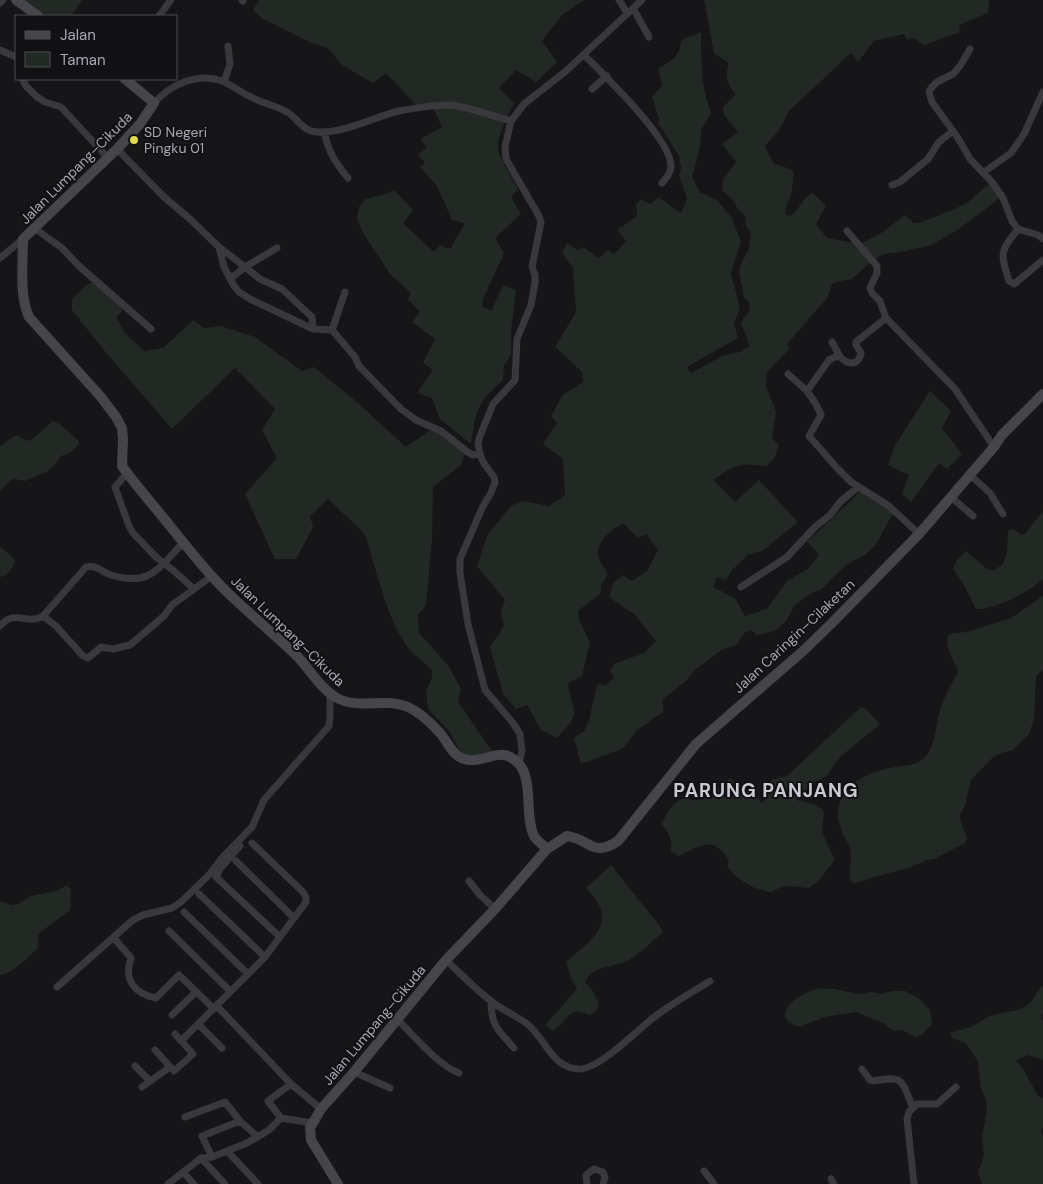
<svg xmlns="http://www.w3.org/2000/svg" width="1043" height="1184" viewBox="0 0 1043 1184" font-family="'DM Sans',sans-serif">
  <rect width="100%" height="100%" fill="#161517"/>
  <!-- green -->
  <path fill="#222925" d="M18 0H82L71 16H43Z
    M259 0H584L562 15 542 41 557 62 536 82 516 70 499 88 514 103C508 116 499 131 498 145 498 159 512 177 518 189L511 197 521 214 495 238 504 253 484 297 482 306 491 311 503 285 516 290 511 331V355L504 365 503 380C477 403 476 410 471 444L440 419 432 398 417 393 433 370 423 363 435 339 412 322 420 312 408 299 411 293 390 274 363 233 357 220 359 207 365 199 389 193 394 190 413 210 403 223 434 252 440 245 450 249 465 223 452 220 437 186 420 167 425 163 418 154 427 148 420 139 442 127 432 106 418 107 386 73 373 83 342 65 328 48 312 43 263 19 253 10Z
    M704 0H989L988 13 959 25 960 32 924 45 913 38 907 40 904 34 874 41 858 62 851 53 789 111 779 130 765 146 773 163 793 170C794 180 792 189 790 199 788 204 785 208 785 214L790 216C800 211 800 200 812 193L826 205 816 224 827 238 860 244 883 232 905 215 914 223H919L957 208 967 203 991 182 1001 197 959 229 932 245 906 251 884 254 872 261 852 279 833 283 830 289 828 297 787 344 790 348 767 372 766 386 776 412 772 438 779 445 774 459 766 466C738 463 736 464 713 480L735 502 759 480 798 522 762 551 748 555 733 569 726 580 717 577 713 587 735 598 745 616 767 609 787 581 808 569 819 555 807 542 862 490 896 508 875 546 866 554 846 565 820 590 808 595 794 606 787 620 775 631 757 635 752 631 745 632 736 645 721 650 695 670 687 680 663 699V712L637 730 622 749 581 764 574 738 584 731 589 721 597 684 605 686 614 677 610 672 614 664 644 653 656 641 635 615 609 597 614 582 623 575 632 581 648 570 658 550 647 534 638 538 623 523C611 531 592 543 600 561 602 565 606 570 608 574L601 586V593L578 611 579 619 590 643 582 676 568 683C573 715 583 711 557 738L541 730 527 705 516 709 503 694 490 647 504 626 501 612 505 600 477 566 488 534 511 506 522 501 549 506 565 495 563 459 543 444 557 423 551 416 563 395 583 382 582 372 555 347 576 312 573 268 562 253 567 243 578 250 583 247 599 258 608 250 614 254 626 241 617 230 637 216 636 204 641 199 651 204 658 197 681 213 687 198 679 176 681 168 679 156 658 123 659 119 652 97 662 85 658 69C671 60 680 58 681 40L701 32C701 61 701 87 711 113L701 130 700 148 692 177 700 192 717 200 732 218 741 242 731 273 740 308 734 324 738 338 687 367 691 373 724 355 740 352 750 346 741 323 743 319 749 312 750 308 749 302 744 297 739 271 742 262 749 249 751 233 746 226 745 216 738 210 734 201 722 190 723 180 736 162 722 144 738 132 724 115 723 107 736 94C726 84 725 77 729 63L714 53Z
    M95 281 111 296 123 310 116 317 125 333 144 351 163 348 193 320 204 328 221 326 255 337 302 371 314 367 358 403 406 447 435 427 466 450 461 465 433 487 432 539 426 605 418 615 419 633 448 665 461 689 458 702 492 751 474 756H466L460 751 449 731 428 709 426 691 432 678V670C425 663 416 657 409 649 388 623 376 569 366 537L360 529 328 499 310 516 313 527 296 559H275L245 494 277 458 262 430 275 409 235 368 172 429 103 349 72 310V299L86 285Z
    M930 391 951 411 942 428 962 454 947 469 939 463 911 502 902 494 909 475 888 465 895 445Z
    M53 421 60 424 79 441V444L70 453 61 456 54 466 48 471 25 481 15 479 11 480 0 491V446L16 435 29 441 31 440Z
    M1043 511V579C1038 582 1035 586 1030 589 1018 597 990 610 976 609L963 583 953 569 957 560 966 551 987 569 994 570 1002 565 1004 562 1007 553 1008 531 1012 529 1022 535 1025 534Z
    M0 547 13 557 15 562C12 569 8 576 0 577Z
    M1043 596V670L1036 676 1034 719 1029 734 1013 750 999 754 993 757 971 780 965 806 959 816 967 838 965 843 934 859 927 860 908 868 874 877 854 884C846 878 852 864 851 855 851 846 847 842 843 834 833 812 838 796 857 781 866 775 879 770 889 768 901 765 917 767 925 757 937 744 935 726 940 710 944 697 951 685 958 672 954 661 943 645 949 634L966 632 1011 618Z
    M861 707 865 708 880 724 840 757 826 776 813 783 796 800 814 804 822 809 824 813 822 832 835 860 818 881 809 888C795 887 784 883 772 892 755 891 737 880 727 866L729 861C715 834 700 846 679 856L671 852C672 839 670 833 661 824 666 816 670 806 678 801 684 796 690 801 697 800 711 800 721 787 730 778L744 791 750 789 762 803C769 797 767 788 771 780L787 776Z
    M611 865 659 925 663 932C652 941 641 953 629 960 614 969 594 963 585 982 594 992 608 1008 589 1015 568 1005 568 1021 553 1031L545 1025 577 989 572 980 566 962C581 948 610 931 600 907 597 901 591 894 586 888Z
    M67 885 71 890 70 910 38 934V948C28 957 14 973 0 975V901L12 905 18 904 30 896 56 891Z
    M1043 985V1013L1041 1015 1043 1021V1060L1027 1055 1016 1061 1022 1067 1038 1096 1043 1098V1128L1041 1130 1043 1135V1184H982L978 1172 984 1155 982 1136 987 1112 986 1100 981 1088 978 1062 974 1055 965 1043 952 1038 950 1033C956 1030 961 1030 968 1028 978 1025 985 1016 996 1014 1006 1011 1017 1012 1026 1006 1035 1000 1036 992 1043 985Z
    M821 988 835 989 858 994 871 992 881 994 892 991H905L918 998 930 1010 932 1024 922 1035 915 1037 902 1030 894 1031 883 1023 856 1012 824 1017 800 1027C764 1016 802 991 821 988Z"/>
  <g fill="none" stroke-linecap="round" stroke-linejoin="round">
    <!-- street -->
    <path stroke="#39393d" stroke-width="7" d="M242 0 243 1
      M619 0 627 13
      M0 3 3 0
      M633 8 649 37
      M159 16 171 0
      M970 49 960 66 953 74 937 82 931 88 929 92 932 102 958 138 970 159 992 182 1003 198 1012 221 1018 229 1038 235 1043 239
      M0 50 16 57
      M584 55C604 75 671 139 671 166 671 173 666 178 662 183
      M22 79 26 86 37 97 45 102 61 107 108 158
      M224 82 230 64 228 46
      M592 89 607 76
      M154 103C171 84 198 72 222 81 232 85 240 92 249 96 261 103 275 105 287 112 296 117 301 128 311 131 338 137 373 117 399 111 415 108 433 105 449 105 463 105 496 117 511 121
      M324 132C329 153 335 162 348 178
      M117 149 164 197 190 219 219 247 224 267 234 286 239 292 250 299 313 329 332 330 345 292
      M984 172 1011 153 1024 134 1043 92
      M892 185 900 182 928 159 939 142 953 131
      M34 228 62 248 79 266 151 329
      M1018 229C1000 252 1000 252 1009 281L1014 284 1043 260
      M847 231 877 266V273L870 288 872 293 880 301 886 318 955 389 994 447
      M219 247 245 267 277 248
      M0 258 23 239
      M230 279 245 267 260 279 282 289 312 317 313 329
      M886 318 856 342V345L861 353C858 367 846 365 839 355L829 360 807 391 816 404 821 415 809 436 837 468 851 482 889 506 919 534
      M332 330 355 357 359 366 401 409 416 420 441 431 469 453 473 455 480 454
      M832 342 839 355
      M788 374 807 391
      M127 473 115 487 129 526 133 533 156 557 174 571 194 589
      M970 475 990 493 1003 514
      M951 497 973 516
      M741 587 787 557 815 527 830 515 841 501 858 487
      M43 616 56 626 83 656 88 658 101 647 113 649 130 645 164 616 172 605 212 576
      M0 626C16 608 26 626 43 616L86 567C99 565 99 571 111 575 151 587 158 568 183 543
      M519 763 522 751 520 734 513 723 485 690 468 624 460 573V559L483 506 491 493 495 482 494 477 483 462 480 454 478 443 480 436 493 404 515 380 517 339 531 305 535 283V275L532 267 541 222 539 216 506 159 505 147 511 121 524 104 566 71 642 0
      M240 846 220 869 216 877 280 937
      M236 861 294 918
      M469 881 480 895 495 909
      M199 894 265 957
      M184 912 248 974
      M169 931 230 991
      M114 938 131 958C123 980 135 994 156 998L179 975 214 1009
      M446 960C461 974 475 989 491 1001 502 1010 515 1015 526 1023 545 1037 551 1068 579 1069 600 1069 636 1031 653 1018 671 1004 691 993 710 981
      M57 987 133 920 143 915 172 908 181 902 209 875 221 859 252 827 264 800 329 726 330 717V692
      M491 1002C491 1026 499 1031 514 1048
      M217 1006 291 1084 321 1109
      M172 1015 196 992
      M398 1020C414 1036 439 1066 459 1073
      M198 1024 222 1048
      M181 1041 265 957 306 902V897L303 892 252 843
      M155 1050 174 1071 193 1054 175 1034
      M135 1066 150 1081
      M862 1069 870 1080 873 1081C905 1075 901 1080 913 1108
      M354 1072 390 1088
      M142 1087 170 1067
      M185 1117 225 1102 240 1121 258 1137
      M281 1118 268 1101 291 1084
      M227 1151 258 1184
      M212 1157 202 1136 240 1121
      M201 1158 225 1184
      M704 1171 714 1184
      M183 1172 194 1184
      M831 1179 834 1184
      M168 1184 201 1158 212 1157 247 1143 269 1130 281 1118 312 1123
      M587 1184 586 1175 594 1169 603 1172 605 1178 603 1184
      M914 1184 907 1119 909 1112 917 1104H937L956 1087"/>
    <!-- secondary -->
    <path stroke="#45454b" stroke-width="10" d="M16 0 38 16
      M125 79 154 103 140 124 117 149 23 239C23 261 19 296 29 317L101 397 116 417 122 428 123 439 122 466C134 483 148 499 162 516 183 542 204 570 228 593 251 615 275 635 298 657 310 670 321 689 337 698 359 710 385 697 408 707 419 712 431 723 440 733 449 743 453 759 469 760 488 762 501 745 518 763 534 779 524 816 534 836 537 841 543 845 547 849L495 909 446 960 354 1072 321 1109 310 1128 311 1140 338 1184
      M547 849 567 836C590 839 593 858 618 841L696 744 802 652 833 622 919 534 994 447 1002 435 1043 394"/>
  </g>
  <!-- markers -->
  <circle fill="#e2db42" stroke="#111012" stroke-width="2" cx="134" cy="140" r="5"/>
  <g text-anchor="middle" stroke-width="4" stroke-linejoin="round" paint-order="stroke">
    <!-- poi labels -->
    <g font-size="14" fill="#a8a8b6" stroke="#111012" text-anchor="start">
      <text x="144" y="137">SD Negeri<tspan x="144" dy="16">Pingku 01</tspan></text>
    </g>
    <!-- street labels -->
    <g font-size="14" fill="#a8a8b6" stroke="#111012">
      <text transform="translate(76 168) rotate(-45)" y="5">Jalan Lumpang–Cikuda</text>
      <text transform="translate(288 631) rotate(44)" y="5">Jalan Lumpang–Cikuda</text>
      <text transform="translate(794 636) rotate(-43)" y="5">Jalan Caringin–Cilaketan</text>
      <text transform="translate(374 1025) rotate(-50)" y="5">Jalan Lumpang–Cikuda</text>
    </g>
    <!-- district labels -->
    <g font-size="19" font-weight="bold" letter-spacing="1" fill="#c9c9d2" stroke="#111012">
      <text x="766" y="797">PARUNG PANJANG</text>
    </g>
  </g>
  <!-- legend -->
  <rect x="15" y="15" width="162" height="65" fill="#111012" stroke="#4d4d54"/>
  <rect x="25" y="31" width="25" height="8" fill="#45454b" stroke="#4d4d54"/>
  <text x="60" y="40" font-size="15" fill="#a8a8b6">Jalan</text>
  <rect x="25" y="52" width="25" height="15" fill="#222925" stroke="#4d4d54"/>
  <text x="60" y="65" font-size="15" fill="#a8a8b6">Taman</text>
</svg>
